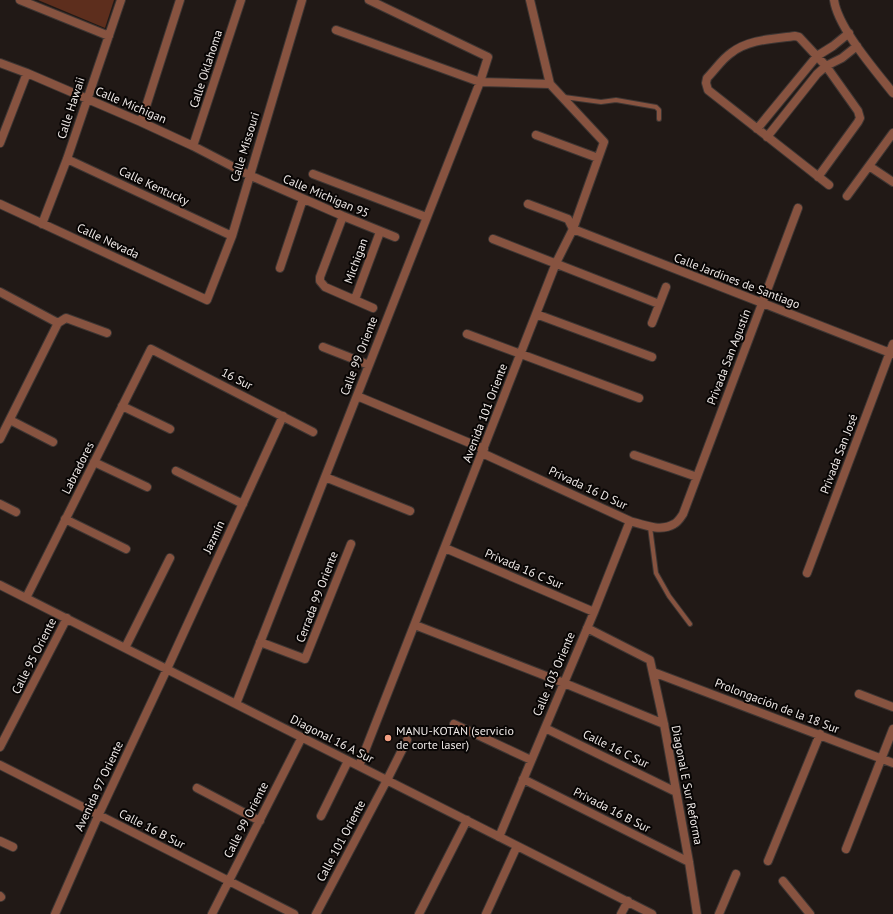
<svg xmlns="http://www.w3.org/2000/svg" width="893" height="914" viewBox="0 0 893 914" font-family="'PT Sans',sans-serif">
  <rect width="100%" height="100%" fill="#211916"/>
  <!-- green -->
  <path fill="#5d2e1d" d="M38 0H114L105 28Z"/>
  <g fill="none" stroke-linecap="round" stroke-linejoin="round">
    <!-- lane casing -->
    <g stroke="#3e3633" stroke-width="6">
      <path id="lane" d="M564 97 601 102 616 100 656 107 659 110V119
        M650 527 656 573 669 596 690 624"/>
    </g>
    <!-- street casing -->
    <g stroke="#3e3633" stroke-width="10">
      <path id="street" d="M20 0 109 36
        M834 0C838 28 875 70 893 93
        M336 30 480 82 550 84
        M0 63 27 73 141 122 193 146 249 175 343 216 395 237
        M141 122 180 0
        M757 129 817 56 833 46 849 33
        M536 135 598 158
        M767 137 817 74 826 66 842 58 857 46
        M0 143 27 73
        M193 146 241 0
        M67 159 232 236
        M869 166 893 182
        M313 174 426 217
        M818 177 858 122 860 118 858 111 826 66 799 37 795 36C774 39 749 39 731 53 722 59 715 70 707 78L706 83 708 90 829 185
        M847 196 893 133
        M0 204 207 300 232 236 302 0
        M528 204 568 219 573 229
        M343 216 320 277V281L325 287 373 308
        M42 224 67 159 121 0
        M573 229 893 354
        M493 239 659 304
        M280 268 303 199
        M0 292 58 323
        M355 299 380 232
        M536 314 652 357
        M58 323 66 318 107 333
        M652 323 666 287
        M467 334 639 398
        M323 347 369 365
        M357 396 484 449
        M122 406 170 429
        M10 420 53 442
        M0 439 58 323
        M482 453 630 521C644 525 661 532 674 524 678 522 681 517 683 514L798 208
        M634 455 697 477
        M94 462 147 487
        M176 471 243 504
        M325 477 410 511
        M0 504 16 512
        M65 519 126 549
        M445 548 594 612
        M807 573 893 344
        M0 585 652 914
        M26 598 151 349 313 432
        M415 625 564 683 664 724
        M587 628 650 660 664 724 689 862 697 914
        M260 642 305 659 351 544
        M125 648 170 558
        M653 672 893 763
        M859 694 893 707
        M236 704 480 82 488 57 369 0
        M454 724 531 760
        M545 728 676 792
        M0 747 67 618
        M0 765 294 914
        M359 766 556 263 573 229 604 142 550 84 530 0
        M523 779 689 862
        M197 788 260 821
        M321 816 348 761
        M499 837 594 612 630 521
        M0 841 13 847
        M846 849 893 729
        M768 861 820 734
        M783 881 810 914
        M0 896 1 897
        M55 914 98 816 167 669 283 416
        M212 914 302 737
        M316 914 387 780 407 740
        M419 914 467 820
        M486 914 517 846
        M621 914 628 901
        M719 914 736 874"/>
    </g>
    <!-- lane -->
    <use href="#lane" stroke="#875340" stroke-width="4"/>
    <!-- street -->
    <use href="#street" stroke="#875340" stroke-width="8"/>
  </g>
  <!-- markers -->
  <circle fill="#f39f82" stroke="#080504" stroke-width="1.5" cx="388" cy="738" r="4"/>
  <g text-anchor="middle" stroke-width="4" stroke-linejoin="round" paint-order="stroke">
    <!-- street labels -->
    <g font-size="12" fill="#efe9e7" stroke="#080504">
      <text transform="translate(206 69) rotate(-72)" y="4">Calle Oklahoma</text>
      <text transform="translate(131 105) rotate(23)" y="4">Calle Míchigan</text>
      <text transform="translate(71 108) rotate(-72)" y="4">Calle Hawaii</text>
      <text transform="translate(245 147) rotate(-73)" y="4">Calle Missouri</text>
      <text transform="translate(154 186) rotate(25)" y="4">Calle Kentucky</text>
      <text transform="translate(326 196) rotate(23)" y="4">Calle Michigan 95</text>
      <text transform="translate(108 241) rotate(25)" y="4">Calle Nevada</text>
      <text transform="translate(356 261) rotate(-70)" y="4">Michigan</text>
      <text transform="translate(737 281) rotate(21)" y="4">Calle Jardines de Santiago</text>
      <text transform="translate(359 356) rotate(-69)" y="4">Calle 99 Oriente</text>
      <text transform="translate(729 357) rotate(-69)" y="4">Privada San Agustín</text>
      <text transform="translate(237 379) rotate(27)" y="4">16 Sur</text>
      <text transform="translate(485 413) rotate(-69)" y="4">Avenida 101 Oriente</text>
      <text transform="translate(839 454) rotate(-69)" y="4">Privada San José</text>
      <text transform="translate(78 468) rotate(-63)" y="4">Labradores</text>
      <text transform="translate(588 488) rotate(25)" y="4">Privada 16 D Sur</text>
      <text transform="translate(214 537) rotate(-65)" y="4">Jazmín</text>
      <text transform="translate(524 569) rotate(23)" y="4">Privada 16 C Sur</text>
      <text transform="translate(317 597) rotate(-69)" y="4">Cerrada 99 Oriente</text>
      <text transform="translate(34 656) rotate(-63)" y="4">Calle 95 Oriente</text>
      <text transform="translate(554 674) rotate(-67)" y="4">Calle 103 Oriente</text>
      <text transform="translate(777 706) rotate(21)" y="4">Prolongación de la 18 Sur</text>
      <text transform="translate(332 739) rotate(27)" y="4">Diagonal 16 A Sur</text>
      <text transform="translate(616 749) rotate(26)" y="4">Calle 16 C Sur</text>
      <text transform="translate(687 785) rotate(79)" y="4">Diagonal E Sur Reforma</text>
      <text transform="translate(99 786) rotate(-65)" y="4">Avenida 97 Oriente</text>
      <text transform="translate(612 810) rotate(27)" y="4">Privada 16 B Sur</text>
      <text transform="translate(246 820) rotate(-63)" y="4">Calle 99 Oriente</text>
      <text transform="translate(152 829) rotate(27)" y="4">Calle 16 B Sur</text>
      <text transform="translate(341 841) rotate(-62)" y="4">Calle 101 Oriente</text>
    </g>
    <!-- poi labels -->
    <g font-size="12" fill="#efe9e7" stroke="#080504" text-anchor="start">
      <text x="396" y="735">MANU-KOTAN (servicio<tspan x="396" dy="14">de corte laser)</tspan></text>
    </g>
  </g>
</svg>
